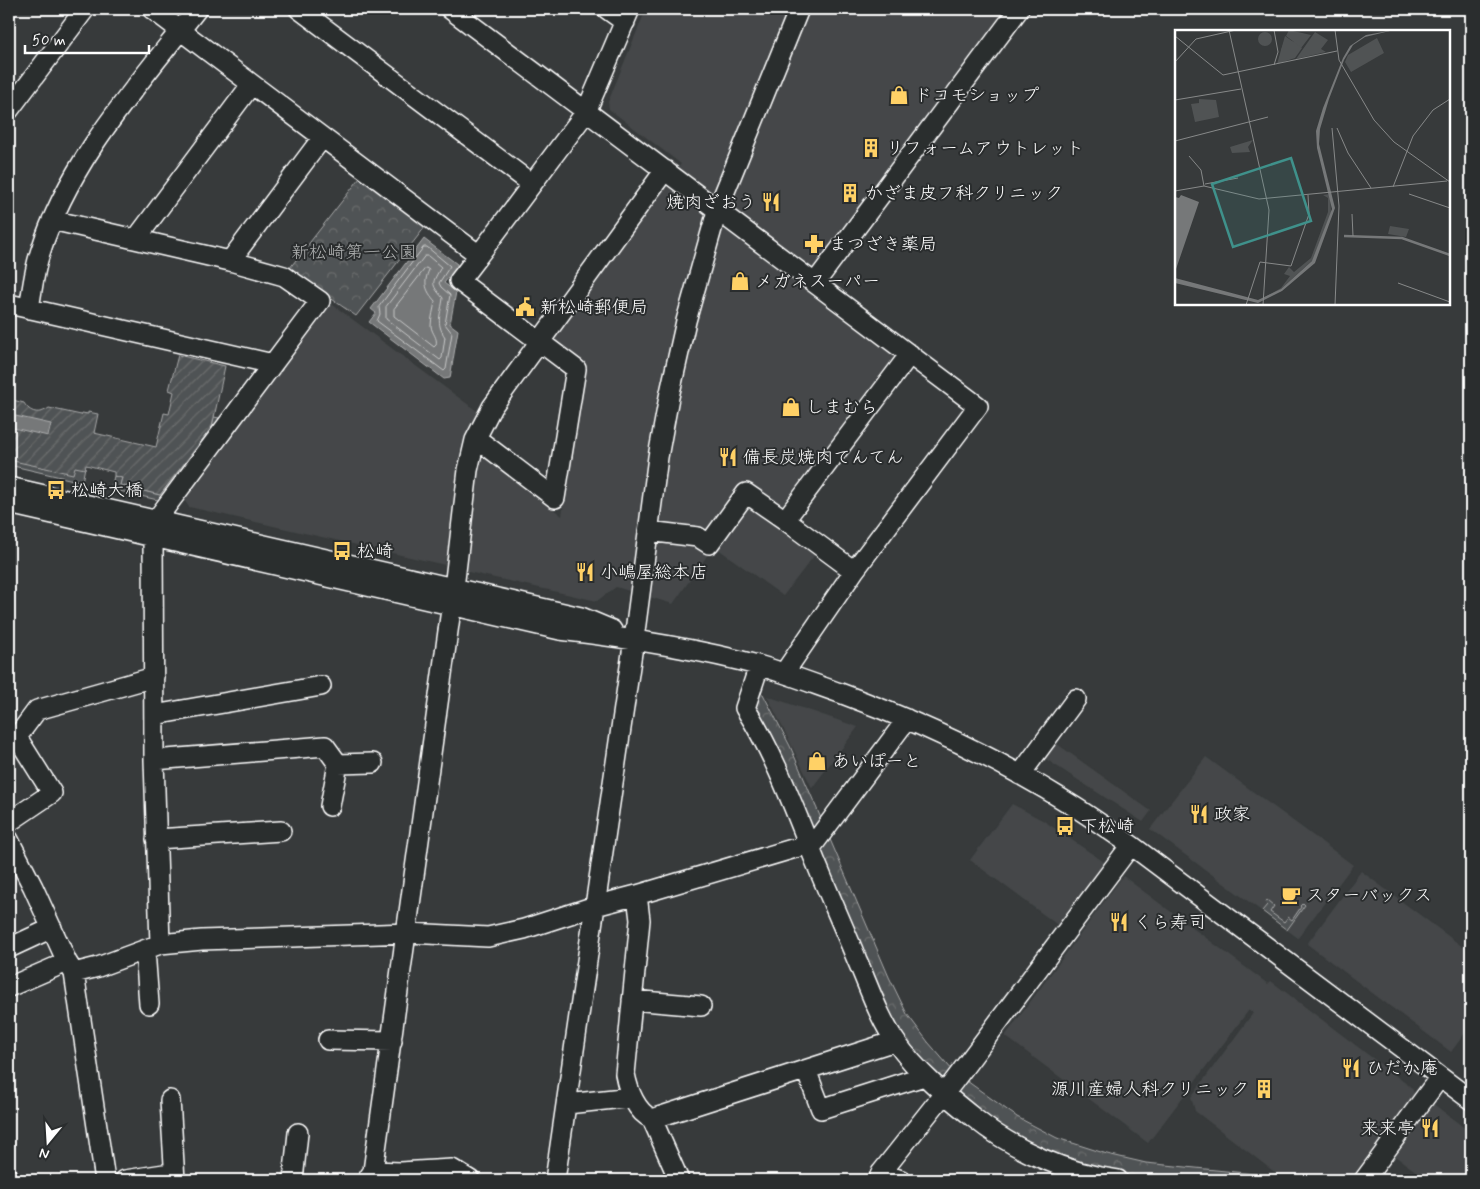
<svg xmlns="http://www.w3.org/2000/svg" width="1480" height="1189" viewBox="0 0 1480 1189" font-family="Mynerve,'Klee One',sans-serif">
  <defs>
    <pattern id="forest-crowns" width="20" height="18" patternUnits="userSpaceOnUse" patternTransform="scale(1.25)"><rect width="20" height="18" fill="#505354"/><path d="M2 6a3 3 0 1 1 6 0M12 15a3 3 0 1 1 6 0" fill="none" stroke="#6a6d6e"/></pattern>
    <pattern id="garden-furrows" width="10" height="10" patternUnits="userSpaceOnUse" patternTransform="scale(1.25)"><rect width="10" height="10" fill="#505354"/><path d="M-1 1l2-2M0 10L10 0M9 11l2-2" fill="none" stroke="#6a6d6e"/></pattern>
  </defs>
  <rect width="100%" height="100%" fill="#373a3b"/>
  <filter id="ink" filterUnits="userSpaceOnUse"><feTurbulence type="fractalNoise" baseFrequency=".02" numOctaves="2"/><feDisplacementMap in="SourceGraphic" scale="10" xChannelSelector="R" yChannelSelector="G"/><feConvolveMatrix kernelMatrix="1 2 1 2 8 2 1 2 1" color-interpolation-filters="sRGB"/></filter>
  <g filter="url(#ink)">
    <!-- built -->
    <path fill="#444748" d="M646 9H1011L807 286 897 356 777 521 817 552 783 596 714 546 673 604 616 587 597 601 464 571 477 458 486 455 562 516 584 368 557 347 554 340 566 317 602 274 681 164 609 109 608 102Z
      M329 302 477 411 463 449 445 565 189 507 184 500Z
      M767 696 858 727 812 788 790 742Z
      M1053 741 1151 811 1143 822 1041 756Z
      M1206 757 1353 865 1298 938 1150 829Z
      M1012 804 1044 821 1110 866 1063 929 970 860Z
      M1361 871 1471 953V1025L1451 1052 1307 944Z
      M1123 876 1268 984 1271 981 1412 1088 1417 1100 1357 1180H1314L1281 1177 1195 1111 1191 1097 1253 1013 1249 1010 1148 1143 1005 1036Z
      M1431 1102 1471 1133V1180H1428L1392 1154Z"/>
    <!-- grass -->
    <path fill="#505354" stroke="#a8a9aa" d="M214 417 219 418 217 427 162 501 111 489 114 476 122 478 120 485 160 495 211 427Z
      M9 449 85 467 82 482 9 465Z
      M1267 900 1274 906 1270 912 1284 922 1288 917 1292 920 1301 907 1300 906 1303 903 1305 905 1287 930 1262 911 1267 905 1265 903Z"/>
    <!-- forest -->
    <path fill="url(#forest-crowns)" stroke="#a8a9aa" d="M360 178 425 227 356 316 289 269Z
      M757 693 763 694 790 746 889 977 907 1014 928 1042 953 1071 1017 1117 1057 1138 1107 1154 1146 1163 1315 1180 1127 1179 1017 1142 935 1079 888 1017 753 707Z"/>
    <!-- garden -->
    <path fill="url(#garden-furrows)" stroke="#a8a9aa" d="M178 355 225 366 212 427 160 495 120 485 122 478 114 476V472L86 465 85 469 75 467 73 474 9 460V399L24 403C30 413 39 415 49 408L81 415 82 413 88 414V412L98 414 94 433 156 447 164 413 169 414 174 392 169 390Z"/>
    <!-- water -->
    <path fill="#767879" stroke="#adaeaf" d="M424 239 457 264V267L444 283 456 292 450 324 458 330 450 378 444 379 369 322 376 313 371 309Z
      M11 415 51 424 48 436 9 427Z"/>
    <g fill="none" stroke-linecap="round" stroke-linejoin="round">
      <!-- shore -->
      <path stroke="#c8c9c9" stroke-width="1" d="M424 247H427L450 266 439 283 441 287 450 295 445 324 452 333 446 369 444 371 377 321 380 314 379 307Z
        M425 256H428L441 267C432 284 430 283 443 298 441 315 435 322 445 337L442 358 440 360 386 319V307Z
        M426 268 429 270C423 283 426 291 435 301 434 309 431 318 431 326 432 334 438 337 436 345L434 347 394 316V309Z"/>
      <!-- minor casing -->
      <g stroke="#fff" stroke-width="22">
        <path id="minor" d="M152 9 479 255 586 112 630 9
          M299 9 532 184
          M450 9 978 406 854 571 784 673
          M607 9 625 22
          M9 110 85 9
          M52 220 230 261 284 276 320 301 156 520 153 537 154 760 160 944
          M136 239 251 85
          M230 261 322 138
          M815 283 1019 9
          M9 304 273 364
          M29 309C32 291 34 271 40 253 69 160 138 85 197 9
          M476 438 555 498 576 369 459 281 479 255
          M9 487 581 617 612 630
          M9 504 560 630C628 638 695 648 761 666 788 674 814 684 840 693 922 723 1001 760 1075 807 1094 819 1112 832 1131 845L1471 1100
          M785 520 910 354
          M648 531 698 537 709 544 746 493 785 520 854 571
          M759 666 745 708C773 752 791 800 810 848 825 886 842 923 857 960 869 987 879 1018 896 1042 917 1072 945 1095 974 1118 1014 1150 1066 1173 1118 1180
          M154 715 321 686
          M154 760 325 746 338 764 373 763
          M1020 775 1076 699
          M330 806 338 764
          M9 822 52 793 17 737 37 710 154 677
          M156 839 281 831
          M9 840 33 887 67 962
          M810 849 907 719
          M637 895 640 920 625 1074C628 1090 636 1112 652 1119L679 1180
          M9 948 52 928
          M145 950 149 1004
          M74 973 105 1180
          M9 987 67 962 74 973 98 967 160 944 202 940 408 933 488 937 524 929 595 906 637 895 809 844
          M632 1000 701 1006
          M328 1040 392 1041
          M806 1070 821 1109 924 1076
          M170 1100 175 1180
          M567 1104 632 1097
          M652 1119 895 1041
          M373 1171 454 588 468 470 475 440 492 407 665 170
          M881 1173 901 1180
          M9 1178 11 1180
          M125 1180 164 1174 170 1180
          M293 1180 298 1133
          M367 1180 373 1171 400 1172 452 1169 470 1180
          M555 1180 634 639 658 457 669 397 686 321 717 211 799 9
          M878 1180 881 1173 954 1081 1131 845
          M1364 1180 1440 1077"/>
      </g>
      <!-- minor -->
      <use href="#minor" stroke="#2a2d2e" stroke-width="19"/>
    </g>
  </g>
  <!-- icons -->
  <defs>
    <g id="shop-bare" transform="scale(1.5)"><path d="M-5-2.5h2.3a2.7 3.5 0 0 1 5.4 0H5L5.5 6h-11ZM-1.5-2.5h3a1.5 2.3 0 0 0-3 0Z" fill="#ffd166" stroke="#2a2d2e" stroke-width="2.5" paint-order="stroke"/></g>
    <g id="building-bare" transform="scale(1.5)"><path d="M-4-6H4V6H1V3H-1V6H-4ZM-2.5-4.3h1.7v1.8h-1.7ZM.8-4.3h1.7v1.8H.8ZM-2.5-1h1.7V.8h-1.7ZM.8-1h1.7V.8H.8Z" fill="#ffd166" stroke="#2a2d2e" stroke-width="2.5" paint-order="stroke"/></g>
    <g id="restaurant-bare" transform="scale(1.5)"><path d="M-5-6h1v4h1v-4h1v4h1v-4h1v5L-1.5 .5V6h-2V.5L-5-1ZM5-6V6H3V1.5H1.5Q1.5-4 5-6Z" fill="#ffd166" stroke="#2a2d2e" stroke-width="2.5" paint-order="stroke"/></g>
    <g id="pharmacy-bare" transform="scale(1.5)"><path d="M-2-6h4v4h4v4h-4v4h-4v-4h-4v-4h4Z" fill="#ffd166" stroke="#2a2d2e" stroke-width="2.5" paint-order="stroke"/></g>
    <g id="civic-bare" transform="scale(1.5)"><path d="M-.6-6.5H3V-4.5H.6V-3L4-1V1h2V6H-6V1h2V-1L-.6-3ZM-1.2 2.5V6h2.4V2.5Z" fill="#ffd166" stroke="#2a2d2e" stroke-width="2.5" paint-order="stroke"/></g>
    <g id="bus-bare" transform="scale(1.5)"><path d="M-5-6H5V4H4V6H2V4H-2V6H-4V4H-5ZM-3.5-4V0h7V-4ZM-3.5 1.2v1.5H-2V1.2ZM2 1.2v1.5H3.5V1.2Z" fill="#ffd166" stroke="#2a2d2e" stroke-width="2.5" paint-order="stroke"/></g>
    <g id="cafe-bare" transform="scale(1.5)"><path d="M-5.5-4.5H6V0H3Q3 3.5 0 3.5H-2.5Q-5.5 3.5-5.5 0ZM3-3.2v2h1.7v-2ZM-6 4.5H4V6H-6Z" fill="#ffd166" stroke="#2a2d2e" stroke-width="2.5" paint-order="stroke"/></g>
  </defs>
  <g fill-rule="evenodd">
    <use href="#shop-bare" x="899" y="95"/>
    <use href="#building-bare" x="871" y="148"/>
    <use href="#building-bare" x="850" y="193"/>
    <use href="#restaurant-bare" x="771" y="202"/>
    <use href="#pharmacy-bare" x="814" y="244"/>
    <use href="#shop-bare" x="740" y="281"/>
    <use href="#civic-bare" x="525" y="307"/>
    <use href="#shop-bare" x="791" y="407"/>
    <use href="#restaurant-bare" x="728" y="457"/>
    <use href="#bus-bare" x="56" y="490"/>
    <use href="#bus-bare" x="342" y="551"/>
    <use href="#restaurant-bare" x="585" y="572"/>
    <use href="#shop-bare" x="817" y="761"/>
    <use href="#restaurant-bare" x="1199" y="814"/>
    <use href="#bus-bare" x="1065" y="826"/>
    <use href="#cafe-bare" x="1291" y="895"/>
    <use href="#restaurant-bare" x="1119" y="922"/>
    <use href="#restaurant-bare" x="1351" y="1068"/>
    <use href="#building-bare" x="1264" y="1089"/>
    <use href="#restaurant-bare" x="1430" y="1128"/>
  </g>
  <g text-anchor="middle" stroke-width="4" stroke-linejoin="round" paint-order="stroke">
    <!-- poi labels -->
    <g font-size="18" fill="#fff" stroke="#2a2d2e" text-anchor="start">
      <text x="914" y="101">ドコモショップ</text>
      <text x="886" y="154">リフォームアウトレット</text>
      <text x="865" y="199">かざま皮フ科クリニック</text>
      <text x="756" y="208" text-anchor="end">焼肉ざおう</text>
      <text x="829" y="250">まつざき薬局</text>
      <text x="755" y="287">メガネスーパー</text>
      <text x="540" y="313">新松崎郵便局</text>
      <text x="806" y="413">しまむら</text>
      <text x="743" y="463">備長炭焼肉てんてん</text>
      <text x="71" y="496">松崎大橋</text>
      <text x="357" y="557">松崎</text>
      <text x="600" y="578">小嶋屋総本店</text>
      <text x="832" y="767">あいぽーと</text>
      <text x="1214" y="820">政家</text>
      <text x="1080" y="832">下松崎</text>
      <text x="1306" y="901">スターバックス</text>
      <text x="1134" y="928">くら寿司</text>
      <text x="1366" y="1074">ひだか庵</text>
      <text x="1249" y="1095" text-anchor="end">源川産婦人科クリニック</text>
      <text x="1415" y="1134" text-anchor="end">来来亭</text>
    </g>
    <!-- park labels -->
    <g font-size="18" fill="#b0b2b2" stroke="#2a2d2e">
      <text x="354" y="258">新松崎第一公園</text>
    </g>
  </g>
  <!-- overview -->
  <g transform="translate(1175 30)">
    <rect width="275" height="275" fill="#373a3b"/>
    <path d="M114 0 136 5 123 22 120 21 119 28V23L112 25 104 33V27L109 24 106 20 110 9 119 12 111 6ZM83 9a7 7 0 1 1 14 0a7 7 0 1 1-14 0ZM215 196 234 199 231 207 213 204Z" fill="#505354"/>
    <path d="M140 2 153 10 146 19 151 22 121 29ZM110 6 127 18 120 28 102 34ZM202 8 209 23 176 42 170 32 173 25ZM24 69 41 70 44 87 20 92 16 74 24 73ZM155 164 156 183 139 229 106 259 100 263 90 267 106 258 115 246 109 244 114 237 119 242 136 228 153 182V168L148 165Z" fill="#505354"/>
    <path d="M78 110 73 117 75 122 57 123 55 117Z" fill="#505354"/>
    <path d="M219 0 190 7 178 15 169 30 154 69 145 99 144 114 160 178 140 233 107 261 83 273 0 253V248L83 270 106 259 137 231 157 179 142 118 141 101 148 78 168 28 175 16 191 5ZM6 165 24 172 0 242V167L4 168Z" fill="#767879"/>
    <path fill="none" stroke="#767879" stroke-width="2.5" d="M169 206 227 208 275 225"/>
    <path fill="none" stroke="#878989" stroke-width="1" d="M54 0 94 180 88 275M99 0 103 22 99 35M160 0 164 30 199 90 219 112 275 152M0 6 48 45 162 21M0 32 21 9 61 0M0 70 66 59M157 98 164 176 160 275M162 98 173 123 196 158M0 111 93 87M14 126 26 140 29 156M30 154 63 148M218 157 238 106 258 80 275 69M0 161 29 156 84 169 272 151M234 164 275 178M177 184 178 206M223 253 275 272M71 275 85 232 116 236 134 184 133 165"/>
    <path fill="#3f918b" fill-opacity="0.15" stroke="#3f918b" stroke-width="2.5" d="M116 128 136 191 58 217 37 154Z"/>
    <rect width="275" height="275" fill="none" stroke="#fff" stroke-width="2.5"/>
  </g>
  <!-- margin -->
  <rect width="1480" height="1189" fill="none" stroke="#2a2d2e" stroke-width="30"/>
  <rect x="15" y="15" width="1450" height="1159" fill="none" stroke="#fff" stroke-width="2" filter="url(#ink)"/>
  <!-- north arrow -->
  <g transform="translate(48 1142) rotate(198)" stroke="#2a2d2e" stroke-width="4" paint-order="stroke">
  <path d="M0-4L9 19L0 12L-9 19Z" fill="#ffffff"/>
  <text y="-8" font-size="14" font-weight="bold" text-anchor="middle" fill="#ffffff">N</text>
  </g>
  <!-- scale -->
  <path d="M25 45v8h124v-8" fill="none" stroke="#ffffff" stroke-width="2.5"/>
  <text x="32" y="45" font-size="15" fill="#ffffff" stroke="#2a2d2e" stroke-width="4" paint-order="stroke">50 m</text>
</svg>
